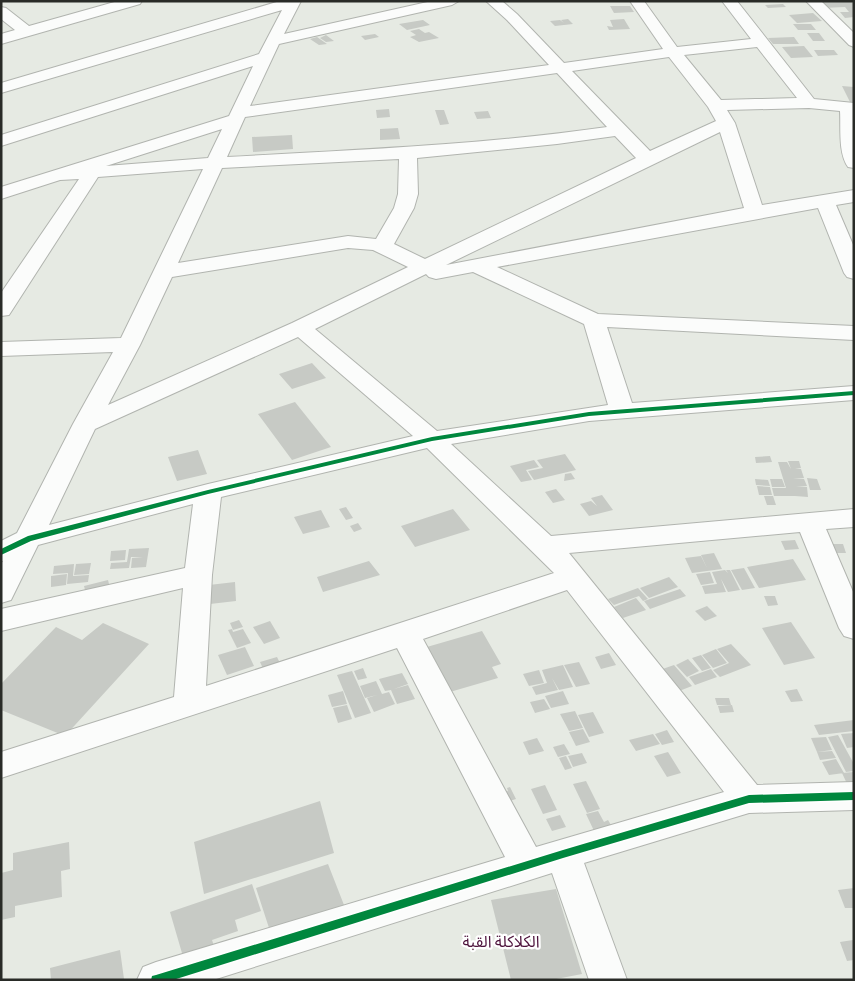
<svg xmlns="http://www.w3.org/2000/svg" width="855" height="981" viewBox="0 0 855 981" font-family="Manrope,'Noto Sans Arabic',sans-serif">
  <rect width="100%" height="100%" fill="#e6eae3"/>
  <!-- building -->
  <path fill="#c7cac5" d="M816 1H851L854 4V17L845 18 840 12H849L845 7 822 8Z
    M783 4 786 7 768 8 765 5Z
    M610 6H630L634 12 614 13Z
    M813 13 822 21 797 23 789 15Z
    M568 19 573 24 555 26 550 21 560 20 564 23 561 20Z
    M624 19 630 29 609 30 607 26 613 27 610 20Z
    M423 20 430 25 407 30 399 24Z
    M793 24H811L816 30H798Z
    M419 29 425 33 429 32 439 38 419 42 410 37 416 35 410 31Z
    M807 33H819L825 41H813Z
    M375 34 379 37 365 40 361 36Z
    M326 35 334 41 326 42 320 38Z
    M317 37 327 44 319 45 310 39Z
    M794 37 799 44H773L768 38Z
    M804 46 813 57 791 58 782 47Z
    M814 50H834L838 55 818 56Z
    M842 86 854 87V102H850Z
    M389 109 390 117 377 118 376 110Z
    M435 110H444L449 124 440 125Z
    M488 111 491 118 477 119 474 112Z
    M398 128 400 139 380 140V129Z
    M292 135 293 149 253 152 252 137Z
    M312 363 326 378 292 389 279 374Z
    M295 402 331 447 292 460 258 414Z
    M198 450 207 474 177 481 168 457Z
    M565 454 576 470 534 480 528 471 543 468 537 460Z
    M770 456 772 462 756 463 755 457Z
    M534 460 539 467 526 470 532 480 521 482 510 466Z
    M788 461H799L801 468 795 469H801L804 478 793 479H804L807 486 796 487H807L808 497 795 496 794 486 795 496H774L772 488H786L778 462H787L791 469Z
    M571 473 575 479 564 481 565 474Z
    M807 478 817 479 821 490H810Z
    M755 479 768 480 770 486 756 485Z
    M770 479H782L785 487H772Z
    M757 486 770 487 772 495H759Z
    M556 489 565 500 553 503 545 492Z
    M602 495 613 510 589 516 580 504 591 501 597 506 591 498Z
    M764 496H773L776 505H767Z
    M346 507 353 518 346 520 339 509Z
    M453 509 470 530 415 547 401 526Z
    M321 510 330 527 303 534 294 517Z
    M358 523 362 529 354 532 350 526Z
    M795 540 799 549 785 550 781 541Z
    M826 544H843L846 553H830Z
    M149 548 146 567 131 568 132 558 143 557H131L129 568 110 569 111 563 127 562 129 549Z
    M126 550 125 560 110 561 111 551Z
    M714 553 722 569 692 573 685 558 701 556 707 568 701 555Z
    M793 559 806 580 759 588 747 567Z
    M369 561 380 575 323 592 317 577Z
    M91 563 89 574 74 575 76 564Z
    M74 564 73 576 89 575 88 582 67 584 68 573 53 574 54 566Z
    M744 568 755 588 742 590 731 570Z
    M725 570 728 573 726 570H730L740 590 728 592 721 579 726 592 705 594 702 586 717 584 712 572Z
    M710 572 714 583 701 585 696 574Z
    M67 574 66 585 51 587V576Z
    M669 577 678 587 649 598 640 588Z
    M108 580 110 588 86 594 84 586Z
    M235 582 236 601 210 604 209 585Z
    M638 588 648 599 643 601 639 596 614 605 608 599Z
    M680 589 686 596 650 609 644 601Z
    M764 596H775L778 605 768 606Z
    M636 598 646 610 623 618 614 607Z
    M707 606 717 616 705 621 695 611Z
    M239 620 243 627 233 630 230 623Z
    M270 621 280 638 264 644 253 627Z
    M791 622 815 658 784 665 762 628Z
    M103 623 149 644 65 736 1 710V684L56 627 82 640Z
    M232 629 233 632 243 629 251 643 237 648 228 630Z
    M482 631 501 664 492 667 498 678 443 694 420 649Z
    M731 644 751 665 720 677 713 670 729 663 717 649Z
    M245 647 254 666 227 675 218 655Z
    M716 649 727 663 713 668 702 655Z
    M609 653 616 665 601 669 595 657Z
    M701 655 711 668 702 671 692 658Z
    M277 657 283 669 266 675 260 662Z
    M688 659 699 671 687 677 676 665Z
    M579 662 590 684 576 687 564 665Z
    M563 665 573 687 559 690 552 678 558 690 536 695 532 687 547 683 542 670Z
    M674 665 692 686 674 693 657 671Z
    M363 668 367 678 358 680 354 671Z
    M711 669 717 677 695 685 689 677Z
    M539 670 544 683 529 686 523 674Z
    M352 671 371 713 355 718 337 675Z
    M402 673 408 684 394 689 408 685 415 699 397 704 391 690 385 691 379 679Z
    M376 681 382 694 389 692 395 704 374 712 367 698 377 695 365 698 360 686Z
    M797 689 803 701 791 702 785 691Z
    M343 691 347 704 332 707 328 695Z
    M563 691 569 704 551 708 545 696Z
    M715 698H729L731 705H717Z
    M544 699 550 709 535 713 530 702Z
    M347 705 352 719 338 723 333 708Z
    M732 705 734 712 720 713 718 706Z
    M575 711 583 728 569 731 560 714Z
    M593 712 604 733 589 737 578 715Z
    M854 720V731L819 735 814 725Z
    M583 729 590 742 576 746 569 732Z
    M667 730 674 742 662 745 655 734Z
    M854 733V747L847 748 841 734Z
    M653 734 660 744 636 751 629 740Z
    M838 735 854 764V771L846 772 828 737Z
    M826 737 832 750 817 752 811 738Z
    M537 738 544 751 529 755 523 742Z
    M564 744 570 754 558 757 553 747Z
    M832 751 836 758 820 760 817 752Z
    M668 752 681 773 667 777 654 756Z
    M582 753 587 763 573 767 568 756Z
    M566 756 572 768 565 770 559 758Z
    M836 759 844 773 829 775 822 762Z
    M854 772V789L849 788 842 773Z
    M586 781 600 809 587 813 573 784Z
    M545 785 557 810 543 814 531 789Z
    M510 787 516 799 506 802 501 793 508 791 507 788Z
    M320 801 334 853 204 894 194 842Z
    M598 811 604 822 608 820 614 830 596 835 586 814Z
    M560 815 566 827 552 831 546 819Z
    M69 842 70 869 61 871 62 897 15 906V917L1 920V873L13 870V853Z
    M328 864 344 905 270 931 256 888Z
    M252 884 261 911 235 920 238 931 212 940 215 949 184 960 170 912Z
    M854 888V908H845L838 890Z
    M556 889 582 974 551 980H511L491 900Z
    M853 940 854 960 847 961 840 942Z
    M120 950 124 979 51 980 50 968Z"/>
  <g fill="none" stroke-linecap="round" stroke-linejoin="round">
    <!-- minor casing -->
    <g stroke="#b1b4af" stroke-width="2">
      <path id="minor" d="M118 1H142L140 4 1 44V34L15 30 1 19V7L6 8 29 26Z
        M280 1H301L284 34 432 1H459L452 5 279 44 250 106 549 65 507 20 486 1H502L517 14 564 63 663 49 630 1H644L677 47 751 39 722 1H737L814 99 854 103V168L848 167C838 153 841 128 840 111L809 108 727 110 735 123 762 205 854 190V202L836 205 854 247V279L847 277 844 273 818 208 497 267 598 314 854 326V340L607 327 632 403 854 386V400L589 421 451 444 551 536 854 509V527L826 529 854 594V639L844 636 839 628 800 532 569 553 757 785 854 782V810L749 813 584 863 627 980H589L552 873 213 980H137L143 967 156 962 505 857 397 648 1 778V752L174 697 183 588 1 631V609L185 568 193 504 38 545 11 600 1 603V564L3 561H1V541L17 533 73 424 113 352 1 356V342L121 338 203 169 98 177 9 315 1 316V293L79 179 60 180 1 199V187L229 116 253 66 1 146V135L259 54 282 10 1 93V83ZM757 47 797 98 721 100 684 55ZM669 57 708 107 716 121 650 151 572 71ZM557 73 607 127C481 145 354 150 227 157L245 117ZM222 129 208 158 106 166ZM720 132 744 208 446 265ZM615 136 636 158 425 259 394 244 414 208 418 194 417 158 557 144ZM399 159 398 194 394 208 376 239 348 236 178 263 222 168ZM348 248 373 250 408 267 292 323 108 405 140 345 172 277ZM473 272 584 324 608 405 437 431 315 329 426 274 429 277 436 279ZM298 337 413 436 208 484 49 525 95 429ZM427 448 554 573 206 686 212 575 221 497ZM567 590 724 792 536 847 423 639Z
        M806 1H821L854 33V47L849 45Z"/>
    </g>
    <!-- minor -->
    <use href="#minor" fill="#fbfcfb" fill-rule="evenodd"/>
    <!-- cycleway casing -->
    <g stroke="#fff" stroke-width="3">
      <path id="cycleway" d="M854 391V395L589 416 432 441 208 494 31 541 1 555V549L28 536 208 490 432 437 589 412Z
        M854 792V800L749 803 563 858 173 980H151L152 976 156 975 563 850 749 795Z"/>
    </g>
    <!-- cycleway -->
    <use href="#cycleway" fill="#00873e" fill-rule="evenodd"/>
  </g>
  <g text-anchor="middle" stroke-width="4.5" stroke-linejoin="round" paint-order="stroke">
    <!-- near-neighbourhood labels -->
    <g font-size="16" fill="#4e143d" stroke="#fff">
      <text x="501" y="947">الكلاكلة القبة</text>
    </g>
  </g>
  <!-- border -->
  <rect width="855" height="981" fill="none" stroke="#292b27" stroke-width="5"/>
</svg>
